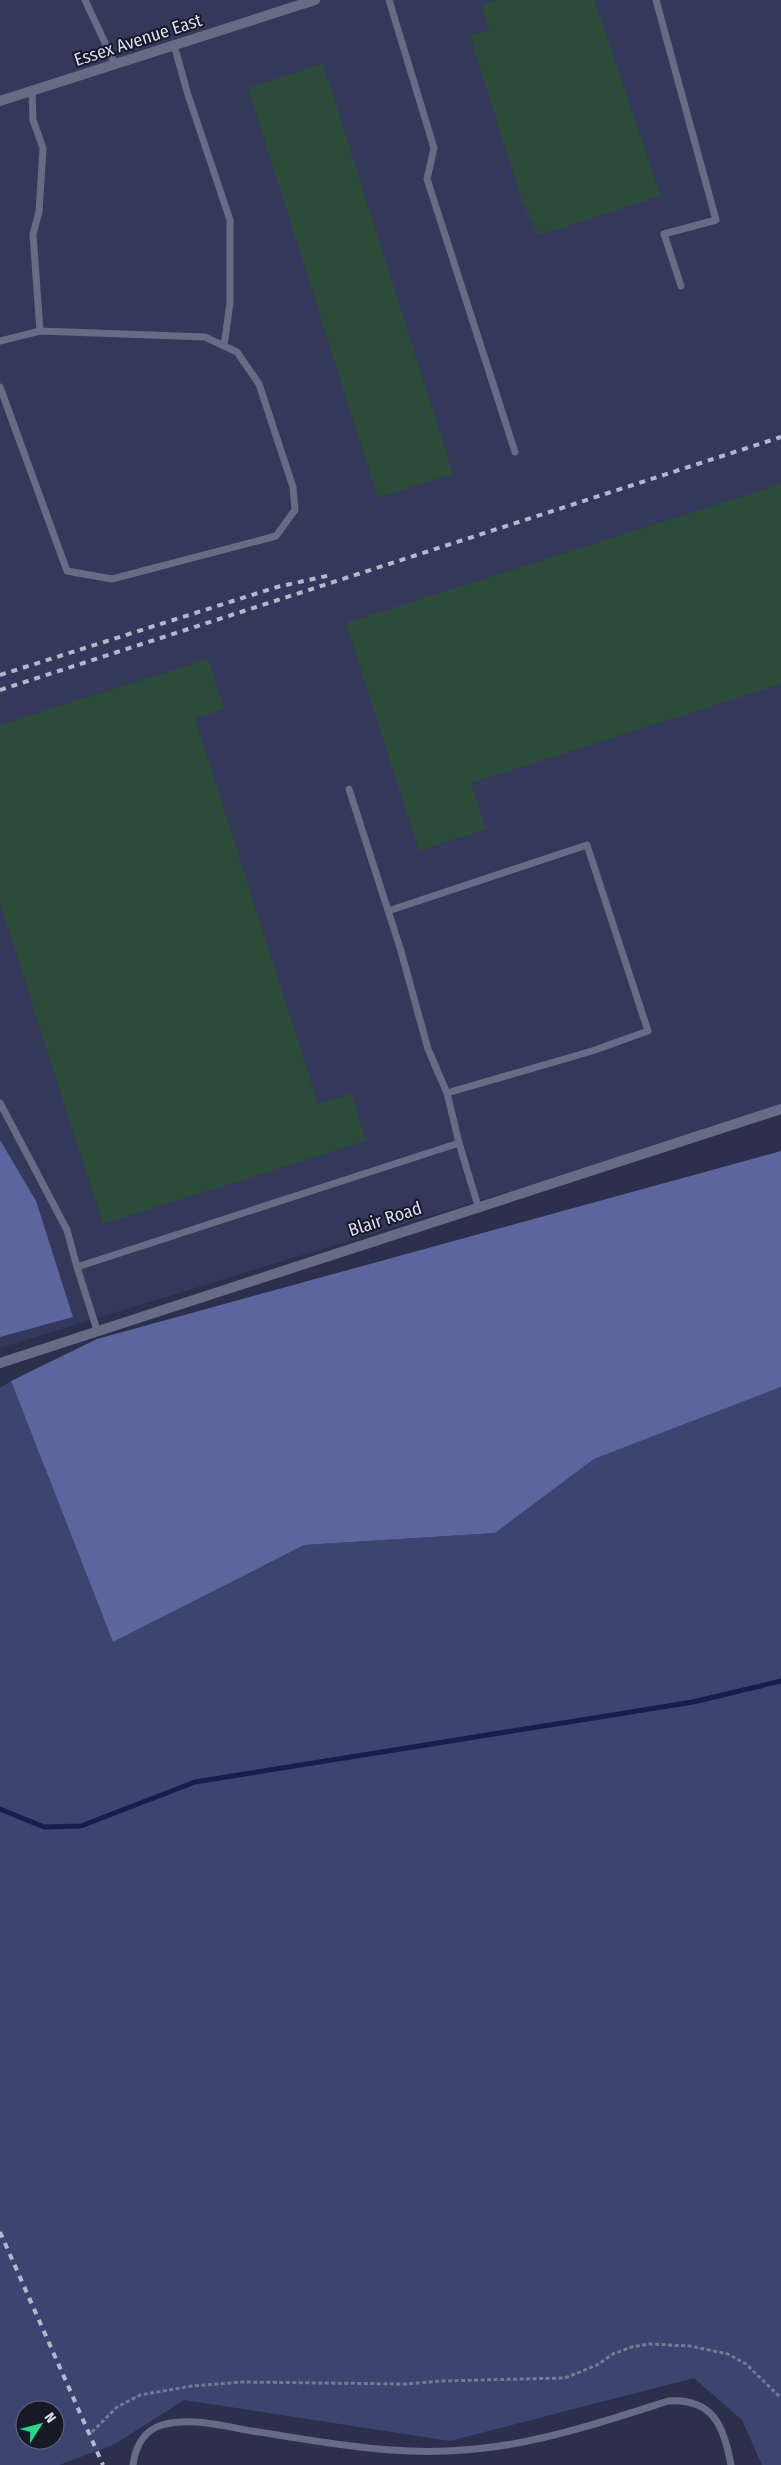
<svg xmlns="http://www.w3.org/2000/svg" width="781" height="2465" viewBox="0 0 781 2465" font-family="'Fira Sans Condensed',sans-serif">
  <rect width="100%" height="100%" fill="#2c304c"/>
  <!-- built -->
  <path fill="#34395b" d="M0 0H781V1108L0 1348Z"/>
  <!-- green -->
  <path fill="#3e4470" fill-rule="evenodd" d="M11 1381 113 1642 304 1545 495 1533 594 1459 781 1387V2465H762L742 2420 694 2378 450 2441 184 2400 115 2444 59 2465H0V1388ZM25 2410H55V2440H25Z"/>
  <!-- forest -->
  <path fill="#5d659f" d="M0 1140 36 1201 73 1317 0 1337Z
    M781 1151V1387L594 1459 495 1533 304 1545 113 1642 11 1381 97 1339Z"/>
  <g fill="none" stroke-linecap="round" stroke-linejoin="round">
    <!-- stream -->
    <path stroke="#1a1c4e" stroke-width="5" d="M0 1809 44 1827 81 1826 195 1782 693 1702 781 1681"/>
  </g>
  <!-- building -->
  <path fill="#2c4b38" d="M498 0H594L661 196 539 235 522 201 470 36 489 30 482 5Z
    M323 64 453 474 378 498 248 88Z
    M781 484V684L471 783 486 829 419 851 346 623Z
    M208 659 224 709 195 719 318 1104 351 1094 366 1141 103 1224 0 903V725Z"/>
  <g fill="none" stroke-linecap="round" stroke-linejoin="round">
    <!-- path -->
    <path stroke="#767a92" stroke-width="3" stroke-dasharray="4 2.5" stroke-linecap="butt" d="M92 2432 117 2407 140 2395 192 2386 243 2382 406 2384 440 2381 565 2378 597 2365 613 2354 632 2347 649 2344 690 2346 728 2354 746 2364 781 2398"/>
    <!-- service -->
    <path stroke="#676c86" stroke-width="7" d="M85 0 115 64
      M389 0 434 148 427 179 515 452
      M656 0 716 220 664 234 681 286
      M174 45 188 95 230 220V303L224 346
      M0 341 40 331 33 234 39 212 43 148 33 120 32 90
      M0 387 67 571 112 579 276 536 295 510 293 487 259 384 237 352 205 337 40 331
      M349 789 401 951 428 1049 447 1093 459 1143 478 1206
      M388 911 587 845 648 1031 592 1051 447 1093
      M0 1103 67 1230 77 1267 459 1143
      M77 1267 97 1330
      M133 2465C135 2447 144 2430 162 2425 192 2417 223 2426 252 2431 298 2438 344 2447 391 2450 495 2458 571 2432 668 2401 713 2398 724 2426 731 2465"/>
    <!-- minor -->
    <path stroke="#676c86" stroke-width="10" d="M0 101 315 0"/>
    <!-- tertiary -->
    <path stroke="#676c86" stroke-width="10" d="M0 1363 781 1109"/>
    <!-- rail -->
    <path stroke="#b4b8cc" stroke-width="4" stroke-dasharray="6 6" stroke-linecap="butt" d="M0 675 277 587 331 575
      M0 690 781 437
      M0 2232 103 2465"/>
  </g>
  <g text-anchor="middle" stroke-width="4" stroke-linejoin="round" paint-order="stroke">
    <!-- street labels -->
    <g font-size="18" fill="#dbdff1" stroke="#171926">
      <text transform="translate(138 40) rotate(-18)" y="6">Essex Avenue East</text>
      <text transform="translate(385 1219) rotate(-18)" y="6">Blair Road</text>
    </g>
  </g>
  <!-- north arrow -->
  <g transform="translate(40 2425) rotate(54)"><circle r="24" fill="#171926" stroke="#656877"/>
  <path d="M0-4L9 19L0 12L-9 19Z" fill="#23d886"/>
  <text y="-8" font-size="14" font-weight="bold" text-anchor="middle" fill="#dbdff1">N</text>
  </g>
</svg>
